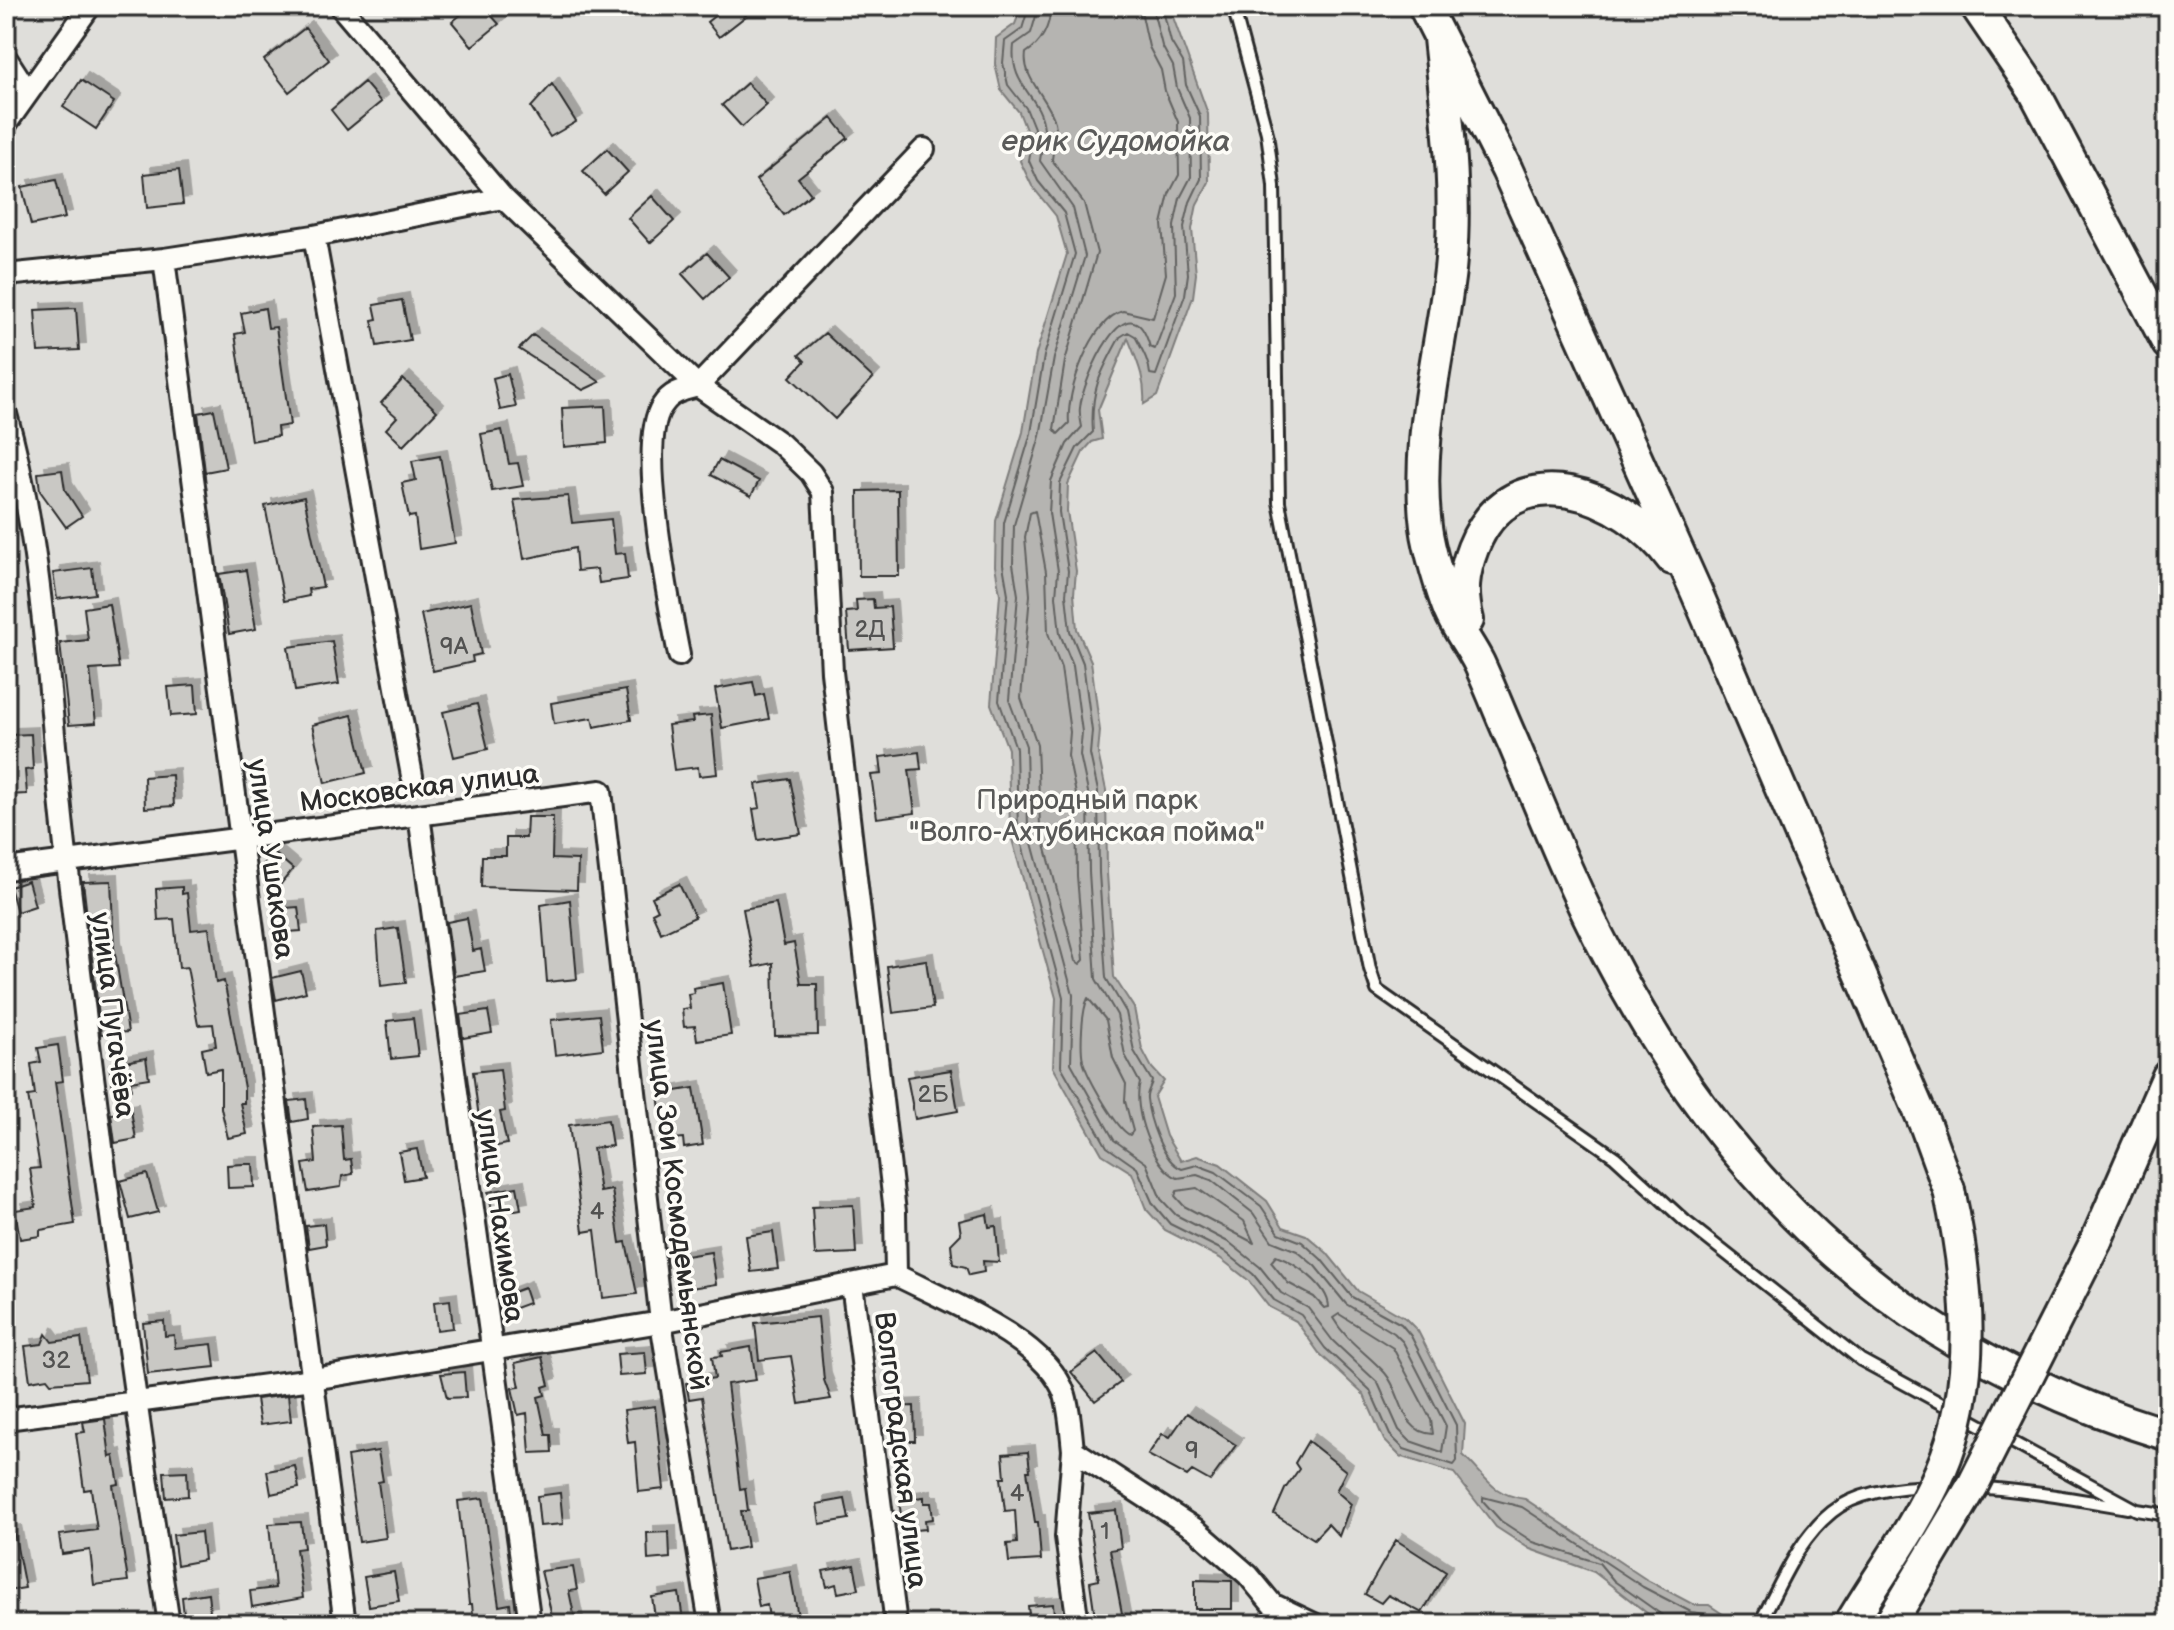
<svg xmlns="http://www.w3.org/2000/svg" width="2174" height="1630" viewBox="0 0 2174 1630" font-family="'Balsamiq Sans',sans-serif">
  <defs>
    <filter id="shadow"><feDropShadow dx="7" dy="-7" stdDeviation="0" flood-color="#0004"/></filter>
  </defs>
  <rect width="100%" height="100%" fill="#fdfcf7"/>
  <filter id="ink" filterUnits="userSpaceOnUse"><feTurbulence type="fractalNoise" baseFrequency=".0125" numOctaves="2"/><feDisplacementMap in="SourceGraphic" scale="16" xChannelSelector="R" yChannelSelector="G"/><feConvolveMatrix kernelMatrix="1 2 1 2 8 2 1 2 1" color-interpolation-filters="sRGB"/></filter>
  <g filter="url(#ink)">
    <!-- green -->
    <path fill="#dfdeda" stroke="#858482" stroke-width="2" d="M6 6H2168V1624H6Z"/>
    <!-- water -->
    <path fill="#b5b4b1" stroke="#7e7d7b" stroke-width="2" d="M1022 6H1169L1208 114 1209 182 1197 204 1192 229 1196 274 1193 297 1157 396 1144 404C1146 378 1136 359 1128 338L1098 410 1102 439 1092 442 1083 452 1068 484 1067 511 1076 571 1074 594 1077 629 1091 661 1100 731 1098 753 1106 790 1107 873 1114 977 1134 1008 1142 1049 1152 1068 1164 1081 1154 1097 1166 1136 1181 1161 1197 1156 1220 1164 1267 1201 1283 1227 1306 1235 1327 1253 1358 1291 1405 1318 1418 1331 1465 1424 1463 1455C1487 1477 1490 1494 1525 1499L1647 1580 1694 1605H1709L1724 1615 1721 1624H1661L1594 1572 1530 1549 1496 1527 1454 1473 1400 1456 1384 1440 1364 1395 1319 1353 1296 1321 1269 1307 1248 1280 1220 1258 1165 1230 1146 1209 1132 1173 1102 1154 1053 1067 1056 998 1010 832 1008 749 991 704 1000 594 995 566 996 521 1023 432 1036 354 1067 254 1056 216 1032 186 1020 161 1026 130 1019 112 1001 90 995 64 996 38 1015 24Z"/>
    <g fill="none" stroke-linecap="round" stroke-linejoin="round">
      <!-- shore -->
      <path stroke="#626261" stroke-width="2" d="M1029 6 1022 29 1005 41 1003 63 1008 85 1026 108 1034 128 1029 161 1038 181 1064 213 1075 254 1044 356 1031 433 1004 523 1003 565 1008 594 999 701 1016 748 1018 830 1063 997 1061 1066 1107 1147 1137 1168 1153 1204 1170 1224 1224 1251 1253 1274 1274 1300 1301 1315 1325 1348 1370 1390 1390 1435 1404 1449 1454 1465 1457 1461 1456 1425 1411 1336 1401 1324 1352 1297 1321 1259 1302 1242 1279 1233 1261 1206 1216 1172 1197 1165 1182 1169C1162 1161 1149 1119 1147 1099 1146 1093 1151 1087 1152 1081L1134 1051 1126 1012 1106 978 1099 873 1098 791 1090 754 1092 731 1083 663 1070 631 1066 595 1068 571 1059 512 1060 483 1077 448 1093 432C1090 391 1100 373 1120 337L1128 332 1135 336C1141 348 1149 360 1150 374L1156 375 1185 295 1188 274 1184 227 1190 202 1201 179 1200 116 1186 85 1183 62 1171 42 1162 6
        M1039 6 1031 33 1014 45C1009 88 1041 94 1044 129 1045 139 1041 151 1040 161L1073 208 1085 256 1054 358 1040 436 1014 525 1013 564 1018 595 1009 700 1026 746 1028 828 1073 995 1071 1063 1114 1140 1146 1163 1161 1199 1176 1215 1230 1243 1260 1267 1281 1293 1308 1308 1333 1341 1378 1383 1399 1430 1410 1441 1442 1452 1446 1426 1403 1342 1394 1333 1346 1304 1315 1266 1297 1251 1272 1241 1253 1213 1211 1180 1197 1175 1178 1178C1152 1168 1132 1107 1140 1083L1125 1055 1117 1015 1096 979 1089 872 1088 792 1080 755 1082 732 1073 666 1060 634 1056 596 1058 571 1049 513 1051 481 1067 444 1082 427C1081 421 1079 414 1080 408 1082 381 1129 273 1150 347L1155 349 1176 293 1174 226 1180 198 1191 177 1190 118 1177 88 1173 66 1162 46 1152 6
        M1051 6C1050 26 1043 42 1026 53 1022 79 1048 97 1055 122 1058 134 1053 148 1052 160L1084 203 1097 253 1065 361 1054 429 1058 434 1069 423C1066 392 1091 319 1123 311L1153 318 1166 274 1162 224 1169 194 1179 175 1178 122 1165 91 1161 70 1149 47 1140 6
        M1035 511 1046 572 1048 633 1061 668 1070 732 1068 756 1076 794 1077 876 1084 960 1080 964 1076 961 1040 826 1037 744 1021 698 1030 595 1025 537 1030 513Z
        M1088 998 1106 1020 1113 1058 1126 1084 1125 1101 1133 1131 1130 1135C1117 1130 1087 1076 1083 1061 1080 1046 1082 1010 1088 998Z
        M1197 1188 1244 1221 1254 1243 1184 1206 1175 1196 1177 1191Z
        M1276 1256C1295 1263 1328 1285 1329 1307L1324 1308 1314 1297 1288 1283 1271 1262Z
        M1339 1314 1393 1348 1431 1420 1433 1434C1400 1433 1403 1393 1385 1373 1368 1354 1346 1341 1333 1318Z
        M1665 1624 1662 1615 1614 1581 1599 1563 1533 1542 1501 1521 1483 1501V1497L1522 1507 1643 1587 1691 1612 1707 1614 1714 1624"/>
    </g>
    <!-- building -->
    <path fill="#c9c8c4" stroke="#2b2b2b" stroke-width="2" filter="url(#shadow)" d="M471 6H483L499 24 472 46 452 22Z
      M727 6H738L746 16 719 37 707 22Z
      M305 28 329 60 289 92 264 60Z
      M81 80 114 102 96 129 63 107Z
      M364 82 381 102 347 130 331 110Z
      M747 83 767 105 742 127 722 105Z
      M552 84 576 122 550 137 531 107Z
      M832 118 848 138 798 178 811 194 784 215 756 180Z
      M607 149 628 172 604 194 583 171Z
      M179 170 183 204 147 208 144 174Z
      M56 180 65 218 31 225 22 187Z
      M652 196 674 221 650 243 628 218Z
      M707 253 729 277 705 299 682 274Z
      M402 300 410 340 377 346 372 320 377 319 374 305Z
      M76 308 79 350 38 352 35 310Z
      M265 308 268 328 276 327 290 425 277 427 278 436 251 441 235 334 245 332 241 313Z
      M825 333 873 378 835 419 790 377 805 361 799 355Z
      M533 335 600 382 583 390 519 349Z
      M508 374 516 407 500 410 493 378Z
      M403 379 437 411 403 446 386 429 397 417 381 403Z
      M605 406 607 443 564 447 562 408Z
      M214 410 226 468 205 472 198 413Z
      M502 430 509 464 518 463 523 486 492 491 481 434Z
      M440 456 455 543 419 549 415 516 409 517 402 483 416 480 412 461Z
      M719 460 759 481 751 496 711 475Z
      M62 470 65 490 82 516 66 527 40 491 38 473Z
      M898 490 899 576H859L858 491Z
      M568 496 572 523 611 519 615 554 625 553 628 579 599 583 597 569 577 571 575 548 524 559 514 500Z
      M304 497 323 587 308 589 309 596 284 601 265 506Z
      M92 568 95 594 57 599 53 573Z
      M246 570 256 629 229 634 219 574Z
      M873 599 874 608 890 607 893 647 849 650 846 612 857 611 856 600Z
      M471 603 481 654 472 656 473 662 433 671 421 614Z
      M109 604 119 668 90 670 96 723 69 725 60 643 88 640 84 608Z
      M332 641 339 684 295 691 288 647Z
      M753 682 756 696 764 694 769 719 722 728 715 689Z
      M195 685 197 714 171 716 168 687Z
      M626 690 631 720 594 727 592 718 554 724 551 703Z
      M477 704 488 749 454 757 443 712Z
      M352 715 366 773 325 783 312 725Z
      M711 715 717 774 699 776 698 767 674 770 668 725 693 722 692 717Z
      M31 734 33 769 25 770 27 794 6 795V746H11L10 735Z
      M919 752 921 769 909 770 915 813 877 818 871 775 882 774 880 757Z
      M172 775 174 806 145 808 144 777Z
      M790 779 801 834 758 840 753 809 760 808 756 784Z
      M527 817H553L552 859 578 860 577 890 481 887 482 856H506V838H526Z
      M273 852 293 869 280 885 260 868Z
      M28 881 35 906 17 912 10 887Z
      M111 881 114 948 128 1032 101 1034 83 882Z
      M679 884 695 917 661 933 652 913 658 910 652 897Z
      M182 887V894L187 893 191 930 209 928 216 983 224 981 231 1016 244 1088V1103H240L247 1134 228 1138 221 1108V1069L206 1072 202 1049 216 1046 213 1024 198 1025 187 967 179 968 174 919 158 920 156 889Z
      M570 900 577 979 547 982 541 905Z
      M776 903 784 945 794 943 801 984H817L818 1035 775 1036 773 963 754 967 743 909Z
      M298 907 301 931 274 933 272 909Z
      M467 918 473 951 481 949 485 971 454 976 447 922Z
      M398 928 406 983 381 986 377 931Z
      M926 960 933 1008 893 1013 887 966Z
      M301 971 306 992 276 1000 272 978Z
      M723 983 731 1035 697 1040 695 1026 684 1027 682 1009 690 1008 688 994 694 993 693 988Z
      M488 1011 492 1033 463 1038 460 1015Z
      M599 1015 603 1049 555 1055 551 1020Z
      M413 1018 418 1056 391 1059 387 1021Z
      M58 1045 63 1081 55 1082 75 1224 40 1230V1236L20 1239 15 1210 36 1207 30 1169 40 1168 28 1096 35 1095 31 1064 41 1062 38 1048Z
      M146 1058 149 1078 130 1081 132 1089 114 1092 109 1065Z
      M500 1069 505 1111 500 1112 507 1144 483 1149 473 1072Z
      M951 1070 958 1111 915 1119 907 1077Z
      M694 1088 703 1145 684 1148 683 1138 664 1140 658 1094Z
      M306 1099 308 1119 292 1122 289 1101Z
      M131 1111 136 1139 115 1143 111 1114Z
      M608 1120 612 1146 593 1148 600 1192 612 1190 620 1243 626 1242 637 1294 603 1298 595 1230 583 1232 569 1125Z
      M341 1125 344 1160 351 1159 353 1174 342 1176 341 1187 308 1192 303 1164 316 1162 313 1127Z
      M417 1149 423 1177 404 1180 399 1152Z
      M244 1164H253L254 1187 228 1188 227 1165Z
      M147 1174 158 1212 130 1219 120 1181Z
      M517 1187 521 1209 493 1214 488 1192Z
      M853 1205 856 1253 815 1255 812 1207Z
      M987 1214 989 1227 996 1226 999 1262 983 1261 984 1272 969 1275 966 1267 953 1264 951 1244 961 1234 959 1221Z
      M324 1224 326 1245 309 1248 306 1226Z
      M773 1232 778 1269 751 1272 746 1236Z
      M711 1252 716 1284 678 1290 673 1258Z
      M524 1288 529 1303 510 1310 505 1295Z
      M450 1300 453 1328 437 1330 434 1302Z
      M818 1317 824 1380 831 1399 799 1404 791 1356 759 1360 755 1323Z
      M164 1321 165 1336 174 1335 175 1348 212 1344 215 1367 148 1374 143 1323Z
      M46 1334 52 1342 81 1338 87 1380 51 1383 47 1378 30 1381 25 1346 42 1344Z
      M751 1347 756 1380 727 1384 740 1489 745 1488 748 1511H741L747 1547 727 1551 702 1397 689 1399 686 1383 715 1378 712 1357 722 1356 721 1352Z
      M645 1352 647 1374 619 1376 617 1354Z
      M1097 1353 1121 1382 1095 1401 1071 1372Z
      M542 1357 549 1385 543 1387 545 1395 538 1397 546 1435H551L552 1452 530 1453 527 1413 518 1415 512 1388 520 1387 515 1363Z
      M464 1372 466 1397 447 1398 441 1374Z
      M288 1395 291 1421 260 1425 256 1399Z
      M655 1406 664 1489 639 1492 635 1442 628 1443 624 1410Z
      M914 1406 915 1441H893L891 1407Z
      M1187 1413 1236 1445 1210 1481 1192 1471 1187 1476 1148 1455 1162 1434 1170 1437Z
      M105 1419 110 1457 114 1456 119 1484 113 1485 128 1581 94 1585 90 1550 62 1554 59 1535 97 1530 91 1489 84 1490 76 1433 85 1432 83 1422Z
      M1308 1441 1346 1471 1336 1491 1351 1504 1339 1536 1328 1524 1314 1539 1274 1514 1285 1489 1299 1469 1295 1463Z
      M378 1451 383 1481 378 1482 386 1538 359 1542 347 1456Z
      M1028 1452 1030 1471H1027L1035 1522H1038L1041 1560 1009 1562 1007 1544 1017 1543 1015 1510 1005 1511 1001 1478H1005L1003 1454Z
      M295 1466 299 1488 271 1494 267 1471Z
      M187 1471 188 1496 166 1498 164 1472Z
      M560 1493 563 1524 540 1526 537 1496Z
      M924 1497V1503H931L933 1519 925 1520 926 1529 903 1531 899 1500Z
      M483 1498 499 1606 510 1604 512 1621 474 1624 472 1604H469L458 1501Z
      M845 1499 849 1519 820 1524 817 1504Z
      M1116 1510 1121 1548 1110 1550 1124 1624H1096L1090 1582 1099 1580 1088 1513Z
      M301 1522 304 1548 296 1549 303 1598 252 1607 250 1591 275 1588 269 1524Z
      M14 1532 25 1588 6 1591V1533Z
      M201 1532 204 1560 177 1565 173 1535Z
      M669 1532 670 1558 648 1560 647 1533Z
      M1396 1540 1446 1572 1422 1613 1388 1595 1381 1603 1365 1594Z
      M854 1565 859 1589 838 1593 836 1584 827 1587 823 1571Z
      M573 1567 577 1590 569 1591 576 1624H554L541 1571Z
      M394 1572 399 1601 369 1606 364 1577Z
      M790 1572 799 1622 770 1624 767 1605 759 1607 754 1578Z
      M1195 1580 1232 1581V1609H1195Z
      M208 1593 210 1613 203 1614 204 1624H185L182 1597Z
      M679 1593 683 1620 656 1624 652 1597Z
      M1053 1604 1055 1624H1030L1028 1606Z"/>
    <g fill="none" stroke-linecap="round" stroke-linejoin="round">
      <!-- service casing -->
      <g stroke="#2b2b2b" stroke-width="16">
        <path id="service" d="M1233 6 1267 133 1274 186 1279 502 1370 969 1377 990 1615 1157 1685 1221 1861 1360 2137 1510 2168 1515
          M1759 1624C1781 1585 1796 1541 1832 1512 1892 1463 2056 1496 2128 1508"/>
      </g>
      <!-- minor casing -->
      <g stroke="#2b2b2b" stroke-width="26">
        <path id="minor" d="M340 6 503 198
          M6 58 28 92
          M6 124 90 6
          M314 236 412 776
          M164 259 314 236 503 198 698 386 781 444 811 473 823 492 832 672 895 1212 896 1275C945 1300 1047 1340 1065 1395 1070 1412 1071 1432 1073 1450L1195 1529 1248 1575 1272 1604 1314 1624
          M6 275 164 259 345 1624
          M6 414C46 555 49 717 67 863 97 1117 130 1371 169 1624
          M679 655C670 608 636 443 662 406 671 392 682 390 698 386L924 149
          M419 815 530 1624
          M6 869 601 791 661 1322 710 1624
          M852 1284 896 1624
          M6 1419 313 1379 661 1322 896 1275
          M1073 1450 1066 1537 1078 1624"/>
      </g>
      <!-- primary casing -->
      <g stroke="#2b2b2b" stroke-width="36">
        <path id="primary" d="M1424 6 1507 170 1696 591 1926 1127 1949 1190
          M1976 6 2034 91 2168 344
          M1439 38C1447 116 1458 192 1450 270 1440 356 1415 439 1426 527 1429 550 1441 589 1449 610 1457 629 1470 645 1479 663 1491 689 1501 716 1513 742 1543 813 1572 887 1608 955 1732 1194 1908 1356 2168 1435
          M1468 620C1461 593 1463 574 1473 548 1512 449 1625 494 1672 559
          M2096 1241 2168 1076"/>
      </g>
      <!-- service -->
      <use href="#service" stroke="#fdfcf7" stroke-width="10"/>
      <!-- minor -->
      <use href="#minor" stroke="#fdfcf7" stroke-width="20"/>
      <!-- primary -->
      <use href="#primary" stroke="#fdfcf7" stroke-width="30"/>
      <!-- primary-bridge casing -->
      <g stroke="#2b2b2b" stroke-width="36" stroke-linecap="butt">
        <path id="primary-bridge" d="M1850 1624C1879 1575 1917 1525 1940 1472 1979 1383 1969 1281 1949 1190
          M1890 1624 1973 1485 2096 1241"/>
      </g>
      <!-- primary-bridge -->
      <use href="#primary-bridge" stroke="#fdfcf7" stroke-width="30"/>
    </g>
  </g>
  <g text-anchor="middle" stroke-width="7" stroke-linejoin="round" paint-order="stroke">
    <!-- number labels -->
    <g font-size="24" fill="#525251">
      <text x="870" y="637">2Д</text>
      <text x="454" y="654">9А</text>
      <text x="933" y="1102">2Б</text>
      <text x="597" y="1219">4</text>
      <text x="56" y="1368">32</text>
      <text x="1192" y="1458">9</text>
      <text x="1017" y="1501">4</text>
      <text x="1105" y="1539">1</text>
    </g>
    <!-- street labels -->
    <g font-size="28" fill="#2b2b2b" stroke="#fdfcf7">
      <text transform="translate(419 787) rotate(-7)" y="10">Московская улица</text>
      <text transform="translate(272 859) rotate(82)" y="10">улица Ушакова</text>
      <text transform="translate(114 1015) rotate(83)" y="10">улица Пугачёва</text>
      <text transform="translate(678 1205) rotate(83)" y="10">улица Зои Космодемьянской</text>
      <text transform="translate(501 1216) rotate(82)" y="10">улица Нахимова</text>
      <text transform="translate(902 1450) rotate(83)" y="10">Волгоградская улица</text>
    </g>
    <!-- park labels -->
    <g font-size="28" fill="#585857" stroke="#fdfcf7">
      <text x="1087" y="809">Природный парк<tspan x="1087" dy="32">"Волго-Ахтубинская пойма"</tspan></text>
    </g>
    <!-- water labels -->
    <g font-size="30" font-style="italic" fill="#5b5b5a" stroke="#fdfcf7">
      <text x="1116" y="151">ерик Судомойка</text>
    </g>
  </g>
  <!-- margin -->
  <rect width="2174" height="1630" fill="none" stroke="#fdfcf7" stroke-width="32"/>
  <rect x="16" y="16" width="2142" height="1598" fill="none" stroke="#2b2b2b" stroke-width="3" filter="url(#ink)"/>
</svg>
